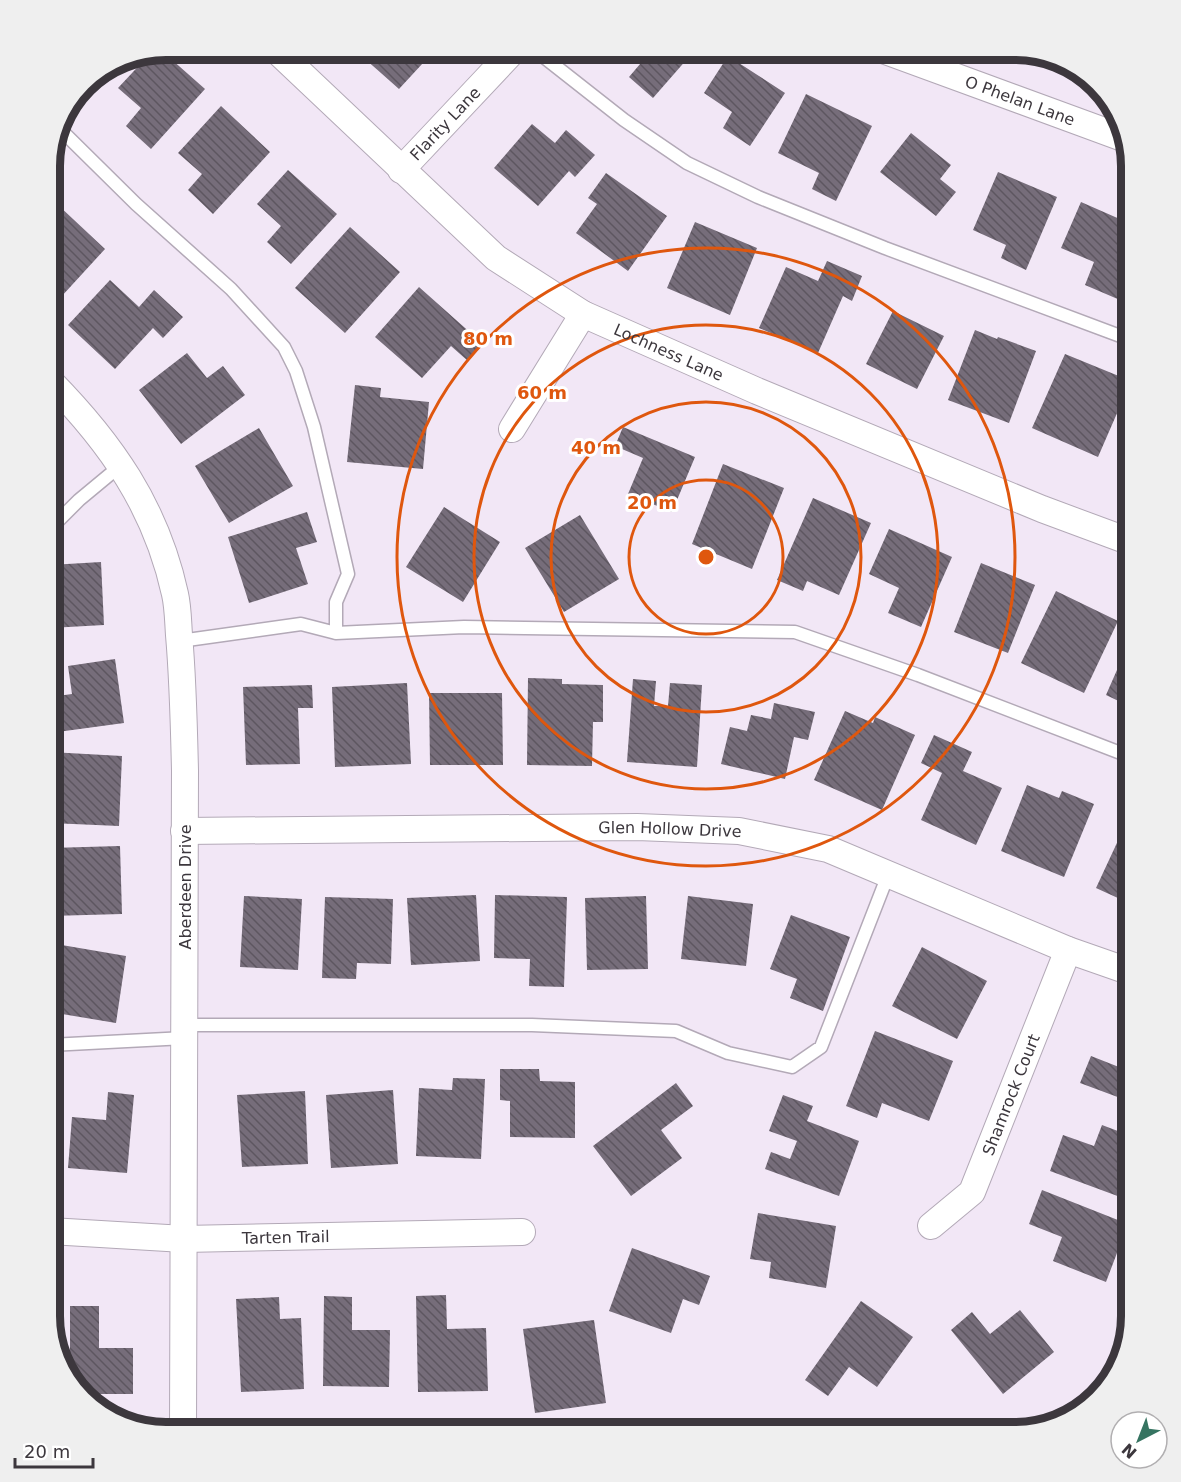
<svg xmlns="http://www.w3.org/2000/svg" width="1181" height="1482" viewBox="0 0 1181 1482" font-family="'DejaVu Sans',sans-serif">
  <defs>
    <pattern id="building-back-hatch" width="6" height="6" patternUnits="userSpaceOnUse" patternTransform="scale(1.5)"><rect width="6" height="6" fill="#766d7a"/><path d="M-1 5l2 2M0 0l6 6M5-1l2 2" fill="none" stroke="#5d5660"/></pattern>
  </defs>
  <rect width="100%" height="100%" fill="#f2e7f6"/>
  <!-- building -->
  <path fill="url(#building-back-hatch)" d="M355 50H435L399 89Z
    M637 50H695L653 98 629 77 646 57Z
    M162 51 205 89 151 149 126 126 141 108 118 88 147 57Z
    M728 56 785 93 750 146 723 128 732 112 704 93Z
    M806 94 872 126 836 201 812 189 819 173 778 153Z
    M221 106 270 152 213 214 188 190 202 174 178 153Z
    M532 124 555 143 566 130 595 155 575 177 569 171 538 206 494 168Z
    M911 133 951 165 940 179 956 192 936 216 880 172Z
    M288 170 337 214 291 264 267 242 281 226 257 204Z
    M998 172 1057 197 1026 270 1001 258 1006 245 973 230Z
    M606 173 667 216 628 271 576 233 597 204 588 198Z
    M1081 202 1131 224V236L1119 265 1131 270V273L1120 300 1085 285 1094 262 1061 248Z
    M57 204 105 249 50 309V213Z
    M695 222 757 248 730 315 667 288Z
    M350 227 400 272 345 333 295 288Z
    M827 261 862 276 852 301 843 296 818 353 759 328 786 267 818 281Z
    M110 280 139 307 154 290 183 317 163 338 153 328 115 369 68 325Z
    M419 287 483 344 468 361 451 346 422 378 375 337Z
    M893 311 944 336 917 389 866 364Z
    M975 330 997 339 998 337 1036 351 1009 423 948 400Z
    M187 353 207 378 223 366 245 395 181 444 139 390Z
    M1065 354 1131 381 1098 457 1032 428Z
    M355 385 381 388 380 397 429 402 423 469 347 462Z
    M623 427 695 457 672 512 628 494 643 458 615 446Z
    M259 428 293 486 229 523 195 466Z
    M723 464 784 488 752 569 692 544Z
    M813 498 871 523 839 595 807 581 803 591 777 580Z
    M444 507 500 542 463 602 406 567Z
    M307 512 317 542 296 548 308 584 249 603 228 537Z
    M580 515 619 579 564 612 525 548Z
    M889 529 952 557 921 627 888 613 899 588 869 574Z
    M101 562 104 625 50 628V565Z
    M981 563 1035 585 1008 653 954 632Z
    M1056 591 1118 621 1084 693 1021 663Z
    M1131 638V707L1106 695Z
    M115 659 124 723 50 733V697L72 694 68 666Z
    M528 678 562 679V684L603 685V722H593L592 766 527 765Z
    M633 679 656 681 654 706H668L670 683 702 685 697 767 627 762Z
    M407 683 411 764 335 767 332 687Z
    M312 685 313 708H298L300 764 246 765 243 687Z
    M429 693H502L503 765H430Z
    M774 703 815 712 808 740 794 737 785 779 721 764 730 727 747 731 751 715 771 719Z
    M845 711 873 723 875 717 915 735 882 810 814 780Z
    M934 735 972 752 963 771 1002 788 976 845 921 820 942 773 921 763Z
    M50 752 122 756 119 826 50 823Z
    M1027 785 1059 798 1062 791 1094 804 1064 877 1001 851Z
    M1122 832 1131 837V904L1096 888Z
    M120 846 122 914 50 916V889L64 888V876H50V848Z
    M476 895 480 961 411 965 407 898Z
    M495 895 567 897 564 987 529 986 530 959 494 958Z
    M244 896 302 899 298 970 240 967Z
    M646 896 648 969 587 970 585 898Z
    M688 896 753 904 746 966 681 959Z
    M325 897 393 899 391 964 357 963 356 979 322 978Z
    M791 915 850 937 823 1011 790 998 797 979 770 969Z
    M50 943 126 956 116 1023 50 1012Z
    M922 947 987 981 957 1039 892 1006Z
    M875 1031 953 1061 929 1121 882 1103 877 1118 846 1106Z
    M1131 1048V1102L1080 1083 1091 1056 1124 1069Z
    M500 1069H539L540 1081 575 1082V1138L510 1137V1101L500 1100Z
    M453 1078 485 1079 481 1159 416 1156 419 1088 452 1090Z
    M676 1083 693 1106 661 1130 682 1158 631 1196 593 1146Z
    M393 1090 398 1164 331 1168 326 1095Z
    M305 1091 308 1164 242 1167 237 1095Z
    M108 1092 134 1095 127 1173 68 1168 72 1117 106 1120Z
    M783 1095 813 1106 807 1121 859 1141 839 1196 765 1169 771 1152 790 1159 797 1141 769 1131Z
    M50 1105 56 1107 50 1126Z
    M1102 1125 1131 1136V1201L1050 1171 1063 1135 1094 1146Z
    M1042 1190 1128 1224 1106 1282 1053 1261 1062 1237 1029 1224Z
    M758 1213 836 1226 826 1288 769 1278 771 1262 750 1259Z
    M632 1248 710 1276 699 1305 683 1299 671 1333 609 1311Z
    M446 1295 447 1329 486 1328 488 1391 418 1392 416 1296Z
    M324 1296 352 1297V1330H390L389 1387 323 1386Z
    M279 1297 280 1319 301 1318 304 1389 241 1392 236 1299Z
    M861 1301 913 1337 877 1387 849 1367 828 1396 805 1380Z
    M70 1306H99V1348H133V1394H84L70 1381Z
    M1020 1310 1054 1352 1003 1394 951 1330 972 1312 990 1334Z
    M594 1320 606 1403 535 1413 523 1329Z"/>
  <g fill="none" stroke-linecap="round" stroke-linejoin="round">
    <!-- lane casing -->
    <g stroke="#b3a9b7" stroke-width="15">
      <path id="lane" d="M535 50 624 120 687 163 758 197 885 248 1131 340
        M58 127 136 204 231 289 284 347 296 371 314 427 348 574 336 602V633L301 624 180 641
        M50 529 79 500 120 466
        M336 633 464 627 795 632 918 675 1131 757
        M185 1025H532L676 1031 728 1053 792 1067 821 1047 888 875
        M50 1045 185 1038"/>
    </g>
    <!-- street casing -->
    <g stroke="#b3a9b7" stroke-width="28">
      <g id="street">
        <path id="s1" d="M276 50 496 258 583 314 757 391 1042 509 1131 542"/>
        <path id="s2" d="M883 50 1123 138"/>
        <path id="s3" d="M401 170 514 50"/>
        <path d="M50 381C111 443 156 507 175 594 178 607 178 621 179 635 183 680 184 726 185 771L183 1432"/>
        <path d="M512 429 583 314"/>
        <path id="s4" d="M184 831 637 827 739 831 828 849 1068 950 1131 972"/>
        <path id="s5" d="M931 1226 972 1192 1068 950"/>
        <path id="s6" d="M50 1231 184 1239 522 1232"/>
      </g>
    </g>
    <!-- lane -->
    <use href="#lane" stroke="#fff" stroke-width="12"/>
    <!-- street -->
    <use href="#street" stroke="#fff" stroke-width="26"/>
  </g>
  <!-- distance rings -->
  <g fill="none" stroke="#df570e" stroke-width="3">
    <circle cx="706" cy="557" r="77"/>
    <circle cx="706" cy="557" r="155"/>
    <circle cx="706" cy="557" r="232"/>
    <circle cx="706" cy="557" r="309"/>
  </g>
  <g text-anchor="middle" stroke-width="6" stroke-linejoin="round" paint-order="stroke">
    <!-- street labels -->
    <g font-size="16" fill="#3c373d" stroke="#fff">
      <text dy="6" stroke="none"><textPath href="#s2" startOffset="146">O Phelan Lane</textPath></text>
      <text dy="6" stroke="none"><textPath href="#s3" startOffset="64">Flarity Lane</textPath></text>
      <text dy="6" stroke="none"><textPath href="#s1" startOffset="500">Lochness Lane</textPath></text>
      <text dy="6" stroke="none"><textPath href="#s4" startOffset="486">Glen Hollow Drive</textPath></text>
      <text transform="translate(185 887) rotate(-90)" y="6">Aberdeen Drive</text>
      <text dy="6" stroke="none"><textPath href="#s5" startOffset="158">Shamrock Court</textPath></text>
      <text dy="6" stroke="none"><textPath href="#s6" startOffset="236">Tarten Trail</textPath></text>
    </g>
  </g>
  <!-- crop -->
  <path d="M0 0H1181V1482H0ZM166 60H1015A106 106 0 0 1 1121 166V1316A106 106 0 0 1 1015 1422H166A106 106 0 0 1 60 1316V166A106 106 0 0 1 166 60Z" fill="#efefef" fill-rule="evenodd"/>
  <path fill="none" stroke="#3c373d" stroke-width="8" d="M166 60H1015A106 106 0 0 1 1121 166V1316A106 106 0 0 1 1015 1422H166A106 106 0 0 1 60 1316V166A106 106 0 0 1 166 60Z"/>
  <circle cx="706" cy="557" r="9" fill="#df570e" stroke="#fff" stroke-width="3"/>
  <g font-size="18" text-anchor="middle" font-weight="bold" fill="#df570e" stroke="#fff" stroke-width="6" stroke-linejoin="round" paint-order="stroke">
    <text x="488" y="345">80 m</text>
    <text x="542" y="399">60 m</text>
    <text x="596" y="454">40 m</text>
    <text x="652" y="509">20 m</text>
  </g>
  <!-- north arrow -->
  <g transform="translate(1139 1440) rotate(222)"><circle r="28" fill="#ffffff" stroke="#b1afb1" stroke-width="1.5"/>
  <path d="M0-4.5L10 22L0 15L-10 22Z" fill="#367461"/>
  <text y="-9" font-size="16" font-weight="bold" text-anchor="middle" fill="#3c373d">N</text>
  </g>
  <!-- scale -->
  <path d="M15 1458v9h78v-9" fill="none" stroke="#3c373d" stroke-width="3"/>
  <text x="24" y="1458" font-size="18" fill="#3c373d" stroke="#ffffff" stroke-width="4.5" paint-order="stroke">20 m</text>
</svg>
